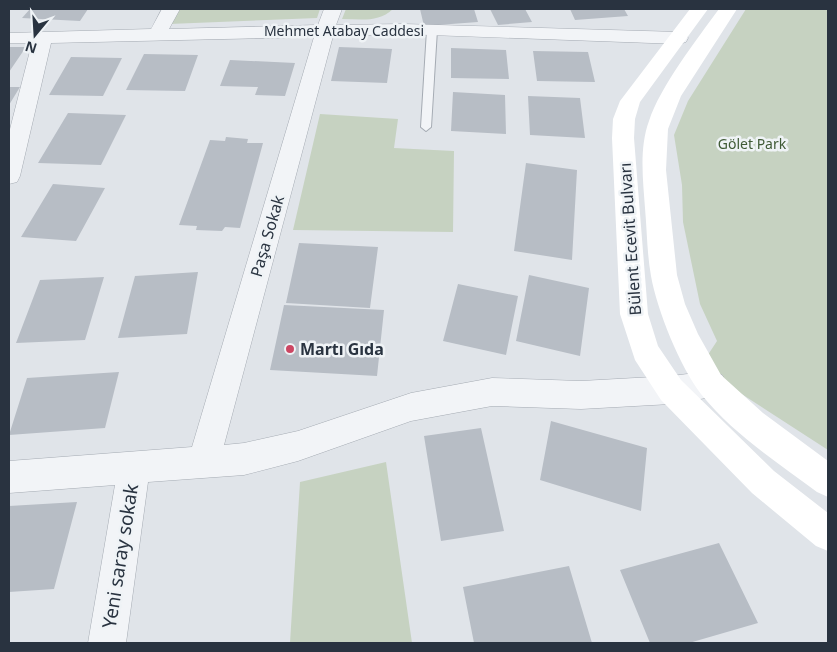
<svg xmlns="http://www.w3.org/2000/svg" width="837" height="652" viewBox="0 0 837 652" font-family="'Noto Sans',sans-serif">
  <rect width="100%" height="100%" fill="#e0e4e9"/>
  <!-- green -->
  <path fill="#c6d2c1" d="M176 9H320L317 18 169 24Z
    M346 9H393C378 23 361 19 342 19Z
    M746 9H828V450L700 367 717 341 700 304 683 222 682 185 674 135 688 101Z
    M320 114 398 119 394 148 454 151 453 232 293 230Z
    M386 462 412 643H290L300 482Z"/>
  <!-- building -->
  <path fill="#b7bdc5" d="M30 9H88L80 21 22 18Z
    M420 9H474L478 22 424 26Z
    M490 9H525L532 22 498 25Z
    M570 9H624L628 16 575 20Z
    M9 47H26L9 72Z
    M339 47 392 49 387 83 331 81Z
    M451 48 506 50 509 79 451 78Z
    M533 51 588 52 595 82 537 81Z
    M144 54 198 55 185 91 126 90Z
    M71 57 122 58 103 96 49 95Z
    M230 60 295 63 285 96 255 95 258 87 220 86Z
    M9 87H20L9 105Z
    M453 92 505 95 506 134 451 131Z
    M528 96 580 98 585 138 530 135Z
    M68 113 126 115 101 165 38 163Z
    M226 137 248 139 247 143H263L240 228 225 227 222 231 196 230 197 226 179 225 210 140 225 141Z
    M526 163 577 170 572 260 514 251Z
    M53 184 105 188 76 241 21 237Z
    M299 243 378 247 370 308 286 303Z
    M198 272 187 334 118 338 135 276Z
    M529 275 589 288 580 356 516 341Z
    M104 277 85 340 16 343 40 280Z
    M458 284 518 296 506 355 443 341Z
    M284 305 384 310 377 376 270 370Z
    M119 372 105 428 9 435 27 378Z
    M551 421 647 448 641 511 540 480Z
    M481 428 504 531 441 541 424 436Z
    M77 502 54 589 9 592V506Z
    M719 543 758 623 689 643H650L620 570Z
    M569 566 592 643H474L463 587Z"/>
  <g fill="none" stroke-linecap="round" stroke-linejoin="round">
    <!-- lane casing -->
    <g stroke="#a5abb3" stroke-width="2">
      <path id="lane" d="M432 27 437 30 431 127 426 131 421 127 427 30Z"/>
    </g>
    <!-- street casing -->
    <g stroke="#a5abb3" stroke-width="1">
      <path id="street" d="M162 9H180L169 29 318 25 324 9H342L336 25 403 24 679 32 686 34 688 38 686 42 679 44 403 34 333 36 224 445 244 443 298 431 411 393 492 378 581 381 671 376 712 371 722 375 727 384 722 393 712 397 671 404 581 409 492 406 411 421 298 461 244 475 148 482 126 643H88L115 485 9 493V461L192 447 314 37 51 43 20 176 17 182 9 184V133L32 43H9V33L151 29Z"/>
    </g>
    <!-- lane -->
    <use href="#lane" fill="#f2f4f7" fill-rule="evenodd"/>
    <!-- street -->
    <use href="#street" fill="#f2f4f7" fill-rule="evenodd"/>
    <!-- secondary -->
    <path fill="#fff" fill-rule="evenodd" d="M690 9H708L640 102 635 119 634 138 648 314 658 346 681 380 774 471 828 513V551L816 546 752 493 661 400 635 360 620 314 612 138 613 119 620 101Z
      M719 9H737L681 96 668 129 666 170 677 275 685 304 698 334 721 375 763 413 828 461V497L817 492C777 462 733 434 701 394 680 367 657 310 651 276 647 254 647 230 645 208 643 180 639 148 649 121 660 87 697 39 719 9Z"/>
  </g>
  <!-- markers -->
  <circle fill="#cc4663" stroke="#eff3f6" stroke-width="2" cx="290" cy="349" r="5"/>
  <g text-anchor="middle" stroke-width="5" stroke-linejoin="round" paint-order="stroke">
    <!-- far-street labels -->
    <g font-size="14" fill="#293340" stroke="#eff3f6">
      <text x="344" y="36">Mehmet Atabay Caddesi</text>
    </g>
    <!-- far-park labels -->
    <g font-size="14" fill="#405b36" stroke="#eff3f6">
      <text x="752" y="149">Gölet Park</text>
    </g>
    <!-- street labels -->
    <g font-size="16" fill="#293340" stroke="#eff3f6">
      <text transform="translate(267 236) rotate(-74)" y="6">Paşa Sokak</text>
      <text transform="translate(630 239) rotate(-94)" y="6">Bülent Ecevit Bulvarı</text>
    </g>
    <!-- poi labels -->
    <g font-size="16" font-weight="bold" fill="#293340" stroke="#eff3f6" text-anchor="start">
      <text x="300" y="355">Martı Gıda</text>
    </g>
    <!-- near-street labels -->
    <g font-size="19" fill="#293340" stroke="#eff3f6">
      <text transform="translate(120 556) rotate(-81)" y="7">Yeni saray sokak</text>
    </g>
  </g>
  <!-- border -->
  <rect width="837" height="652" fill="none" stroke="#293340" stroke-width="20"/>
  <!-- north arrow -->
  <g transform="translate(35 35) rotate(198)" stroke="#eff3f6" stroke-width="4" paint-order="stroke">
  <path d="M0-4L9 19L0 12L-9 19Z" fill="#293340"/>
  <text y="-8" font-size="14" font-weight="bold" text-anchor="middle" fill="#293340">N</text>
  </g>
</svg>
